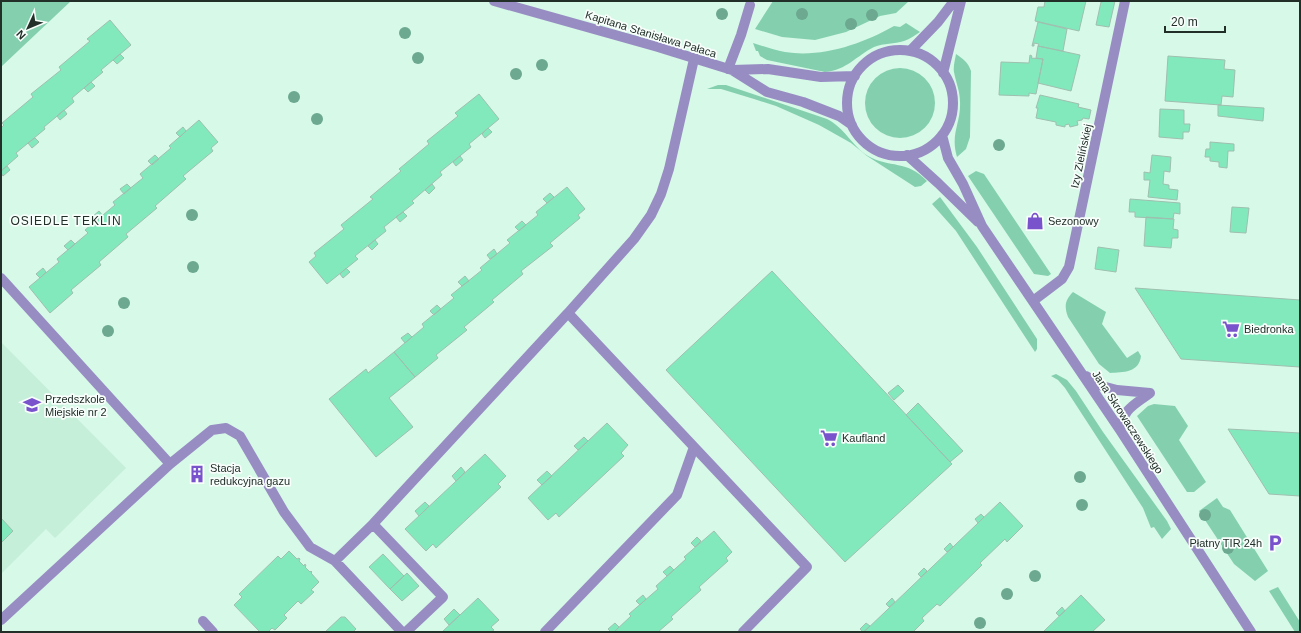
<svg xmlns="http://www.w3.org/2000/svg" width="1301" height="633" viewBox="0 0 1301 633" font-family="Helvetica,sans-serif">
  <rect width="100%" height="100%" fill="#d7f9e8"/>
  <!-- built -->
  <path fill="#c6efda" d="M1 342 126 468 55 538 46 529 1 574Z"/>
  <!-- green -->
  <path fill="#84d0ae" d="M1 1H71L1 67Z
    M773 1H909L896 13 880 16 846 32 815 40 782 37 755 29Z
    M906 23 920 32C915 35 910 39 904 41 894 44 884 43 874 47 856 56 847 70 825 72L767 60 760 56 758 51H756L753 43C763 46 774 50 785 52 822 58 862 44 894 26L900 27Z
    M956 54C963 59 968 62 971 71L970 137 966 149 957 157C950 133 961 124 960 102 960 91 956 83 954 72 953 67 955 60 956 54Z
    M865 103a35 35 0 1 1 70 0a35 35 0 1 1-70 0Z
    M718 85H726L827 119C845 128 852 146 868 156 889 168 908 160 927 181L921 186 915 187 867 156 851 143 819 125 776 106 754 99 721 89H707Z
    M976 171 984 174 1051 274 1048 276 1034 274 968 176Z
    M940 197 977 247 1037 339V349L1035 352 956 231 932 204Z
    M1073 292 1106 312 1102 324 1127 358 1138 351 1141 356C1139 373 1123 372 1110 373L1099 364 1068 317C1064 306 1065 300 1073 292Z
    M1056 374 1067 380 1076 391 1103 432 1167 521 1171 529 1162 539 1154 527 1151 528 1143 508 1065 388 1058 380 1051 376Z
    M1154 404 1175 406 1188 426 1179 440 1206 482 1194 492H1187L1137 416 1148 406Z
    M1217 498 1223 507 1230 510 1268 571 1255 581 1234 564 1199 511Z
    M1278 587 1300 622V632H1295L1269 591Z"/>
  <!-- building -->
  <path fill="#82e9bd" stroke="#9fbfaf" d="M1045 1H1086L1079 31 1035 21 1038 7H1044Z
    M1105 1H1115L1109 27 1096 25 1101 2Z
    M110 20 131 45 101 70 103 72 72 98 74 102 44 127 45 129 16 153 18 156 1 171V128L4 125 2 123 33 97 31 94 61 70 59 67 90 41 87 39Z
    M1038 22 1067 29 1063 51 1038 46 1039 44 1034 43V46H1032Z
    M1038 46 1080 55 1071 91 1038 83 1043 59 1036 58Z
    M120 54 124 58 117 64 113 60Z
    M1030 55 1032 56 1031 58 1043 59 1036 94 1029 93V96L999 95 1001 62 1029 63Z
    M1168 56 1225 60 1224 69 1235 70 1233 97 1222 96 1221 105 1165 101Z
    M91 82 95 86 88 92 84 88Z
    M479 94 499 119 469 144 471 147 440 172 442 175 412 201 414 203 384 227 386 231 355 256 358 259 327 284 309 262 316 256 314 253 344 229 341 225 373 199 370 197 401 171 399 169 429 144 427 141 458 116 455 113Z
    M1040 95 1079 104 1078 107 1091 110 1089 119 1083 118 1082 120 1077 121 1078 125 1070 127 1069 124 1065 125V127L1056 125V122L1036 118 1038 108H1036Z
    M1218 105 1264 108 1263 121 1218 116Z
    M1160 109 1184 110V124H1190L1189 132H1183V139L1159 137Z
    M64 110 67 114 60 120 57 116Z
    M199 120 218 142 211 148 213 151 183 176 186 179 155 206 157 208 126 234 128 237 99 262 101 265 71 290 73 293 50 313 29 287 59 262 57 259 88 233 85 230 115 205 113 202 143 178 140 174 171 148 169 146Z
    M183 127 186 131 180 137 176 133Z
    M488 128 492 132 485 138 482 134Z
    M35 138 39 142 32 148 28 143Z
    M1210 142 1234 144V151H1228L1227 168 1219 167V162L1210 161V157H1205L1206 149H1210Z
    M155 155 159 159 152 165 148 161Z
    M1152 155 1171 157 1170 172 1164 171 1163 184 1169 185V189L1178 190 1177 200 1148 197 1150 180H1144V172L1150 173Z
    M460 156 463 160 456 166 453 162Z
    M7 166 10 170 3 176 1 173V171Z
    M127 184 131 188 124 194 120 189Z
    M432 184 435 188 429 194 425 190Z
    M567 187 585 209 578 215 580 218 550 243 553 246 521 271 523 274 492 300 494 302 464 327 467 330 436 355 438 358 415 377 394 352 424 327 422 324 454 298 451 295 482 270 480 268 510 243 507 240 538 215 536 212Z
    M550 193 554 197 547 203 543 199Z
    M1130 199 1180 203V214L1174 213 1173 219 1135 217V212H1129Z
    M1232 207 1249 208 1246 233 1230 232Z
    M99 211 103 216 96 221 92 217Z
    M403 212 407 216 400 222 396 217Z
    M1146 217 1174 219 1173 229 1178 230V238H1172L1171 248 1144 246Z
    M522 221 526 225 519 231 515 227Z
    M71 240 75 244 68 250 64 246Z
    M375 240 378 244 372 250 368 246Z
    M1098 247 1119 250 1116 272 1095 269Z
    M494 249 497 254 490 259 487 255Z
    M43 268 46 272 40 278 36 274Z
    M346 268 350 272 343 278 340 274Z
    M772 271 952 464 845 562 666 370Z
    M465 276 469 281 462 286 458 282Z
    M1135 288 1300 300V367L1181 359Z
    M437 305 441 309 434 315 430 311Z
    M408 333 412 337 405 343 401 338Z
    M394 352 415 377 389 398 413 427 376 457 329 399 366 369 368 373Z
    M898 385 904 391 894 400 888 393Z
    M918 403 963 451 950 462 906 415Z
    M607 423 628 445 621 453 624 456 559 517 556 513 548 520 528 498Z
    M1228 429 1300 433V496L1269 494Z
    M584 437 588 441 578 450 574 446Z
    M485 454 506 476 498 484 501 487 436 548 433 544 426 551 405 529Z
    M461 467 465 472 456 481 452 476Z
    M197 468 203 474 197 480 192 474Z
    M547 471 552 476 542 485 537 480Z
    M425 502 429 506 419 516 415 511Z
    M1000 502 1023 526 1007 542 1005 539 980 563 982 565 940 606 937 604 922 618 924 621 913 632H864Z
    M981 514 984 517 978 523 975 519Z
    M1 518 13 531 1 543Z
    M714 531 732 552 726 558 728 561 699 587 701 590 671 617 673 619 658 632H614L631 616 629 614 658 589 656 586 686 559 684 557Z
    M697 537 701 541 695 547 691 543Z
    M950 543 953 547 947 552 944 549Z
    M289 551 297 559 299 558 300 559 299 561 304 566 305 564 306 566 305 567 310 572 311 571 312 572 311 573 319 582 311 590 314 592 301 604 298 601 284 615 287 618 275 630 272 628 268 632H260L234 605 242 597 239 594 278 556 281 559Z
    M383 554 404 576 390 589 369 567Z
    M670 566 674 570 667 576 663 572Z
    M924 568 927 571 921 577 918 574Z
    M407 573 419 586 402 601 390 589Z
    M643 595 646 599 640 605 636 601Z
    M1081 595 1105 620 1092 632H1043Z
    M478 598 499 620 491 627 494 630 491 632H442Z
    M892 598 895 602 889 607 886 604Z
    M1062 607 1065 611 1059 616 1056 613Z
    M454 609 460 615 449 625 444 619Z
    M341 617H345L356 629 353 632H325Z
    M615 623 619 627 614 632H611L608 629Z
    M866 623 870 626 863 632 860 629Z"/>
  <g fill="none" stroke-linecap="round" stroke-linejoin="round">
    <!-- minor -->
    <path stroke="#988dc3" stroke-width="10" d="M494 1 658 47 732 70 767 92 803 102 839 116 852 125
      M847 103a53 53 0 1 1 106 0a53 53 0 1 1-106 0Z
      M910 51 938 22 954 1
      M694 59 669 169 661 194 651 215 634 239 568 313 807 567 743 632
      M728 69 741 35 750 5
      M732 70 768 69 821 77 855 76
      M943 73 961 1
      M942 135 948 158 963 184 982 226 1120 430 1251 632
      M907 155 938 183 978 222
      M1 278 170 464
      M1033 301 1062 279 1069 267 1125 1
      M1086 376 1102 386 1117 390 1150 393
      M1120 430C1124 408 1133 406 1150 393
      M373 524 443 597 406 632
      M335 561 373 524 568 313
      M1 620 170 464 212 430 226 428 240 436 284 512 310 547 335 561 402 632
      M203 621 213 632
      M545 632 677 495 694 447"/>
  </g>
  <!-- trees -->
  <g fill="#6da891">
    <circle cx="722" cy="14" r="6"/>
    <circle cx="802" cy="14" r="6"/>
    <circle cx="872" cy="15" r="6"/>
    <circle cx="851" cy="24" r="6"/>
    <circle cx="405" cy="33" r="6"/>
    <circle cx="418" cy="58" r="6"/>
    <circle cx="542" cy="65" r="6"/>
    <circle cx="516" cy="74" r="6"/>
    <circle cx="294" cy="97" r="6"/>
    <circle cx="317" cy="119" r="6"/>
    <circle cx="999" cy="145" r="6"/>
    <circle cx="192" cy="215" r="6"/>
    <circle cx="193" cy="267" r="6"/>
    <circle cx="124" cy="303" r="6"/>
    <circle cx="108" cy="331" r="6"/>
    <circle cx="1080" cy="477" r="6"/>
    <circle cx="1082" cy="505" r="6"/>
    <circle cx="1205" cy="515" r="6"/>
    <circle cx="1228" cy="548" r="6"/>
    <circle cx="1035" cy="576" r="6"/>
    <circle cx="1007" cy="594" r="6"/>
    <circle cx="980" cy="623" r="6"/>
  </g>
  <!-- icons -->
  <defs>
    <g id="shop-bare" transform="scale(1.38)"><path d="M-5-2.5h2.3a2.7 3.5 0 0 1 5.4 0H5L5.5 6h-11ZM-1.5-2.5h3a1.5 2.3 0 0 0-3 0Z" fill="#7853cc" stroke="#f8fefb" stroke-width="2.5" paint-order="stroke"/></g>
    <g id="supermarket-bare" transform="scale(1.38)"><path d="M-6-5.5h2.5l.6 2H6L4.5 2H-2.5L-4.4-4H-6ZM-1.5 3.2a1.3 1.3 0 1 0 .1 0ZM3 3.2a1.3 1.3 0 1 0 .1 0Z" fill="#7853cc" stroke="#f8fefb" stroke-width="2.5" paint-order="stroke"/></g>
    <g id="school-bare" transform="scale(1.38)"><path d="M0-5L7-2L0 1L-7-2ZM-4 1L0 2.5L4 1V4Q0 6-4 4Z" fill="#7853cc" stroke="#f8fefb" stroke-width="2.5" paint-order="stroke"/></g>
    <g id="building-bare" transform="scale(1.38)"><path d="M-4-6H4V6H1V3H-1V6H-4ZM-2.5-4.3h1.7v1.8h-1.7ZM.8-4.3h1.7v1.8H.8ZM-2.5-1h1.7V.8h-1.7ZM.8-1h1.7V.8H.8Z" fill="#7853cc" stroke="#f8fefb" stroke-width="2.5" paint-order="stroke"/></g>
    <g id="parking-bare" transform="scale(1.38)"><path d="M-3.5-5.5H1a3.5 3.5 0 0 1 0 7H-1V5.5H-3.5ZM-1-3.4V-.6H.8a1.4 1.4 0 0 0 0-2.8Z" fill="#7853cc" stroke="#f8fefb" stroke-width="2.5" paint-order="stroke"/></g>
  </defs>
  <g fill-rule="evenodd">
    <use href="#shop-bare" x="1035" y="221"/>
    <use href="#supermarket-bare" x="1231" y="329"/>
    <use href="#school-bare" x="32" y="405"/>
    <use href="#supermarket-bare" x="829" y="438"/>
    <use href="#building-bare" x="197" y="474"/>
    <use href="#parking-bare" x="1275" y="543"/>
  </g>
  <g text-anchor="middle" stroke-width="3.5" stroke-linejoin="round" paint-order="stroke">
    <!-- street labels -->
    <g font-size="11" fill="#222f29" stroke="#f8fefb">
      <text transform="translate(651 34) rotate(17)" y="4">Kapitana Stanisława Pałaca</text>
      <text transform="translate(1081 156) rotate(-78)" y="4">Izy Zielińskiej</text>
      <text transform="translate(1128 422) rotate(57)" y="4">Jana Skrowaczewskiego</text>
    </g>
    <!-- poi labels -->
    <g font-size="11" fill="#222f29" stroke="#f8fefb" text-anchor="start">
      <text x="1048" y="225">Sezonowy</text>
      <text x="1244" y="333">Biedronka</text>
      <text x="45" y="403">Przedszkole<tspan x="45" dy="13">Miejskie nr 2</tspan></text>
      <text x="842" y="442">Kaufland</text>
      <text x="210" y="472">Stacja<tspan x="210" dy="13">redukcyjna gazu</tspan></text>
      <text x="1262" y="547" text-anchor="end">Płatny TIR 24h</text>
    </g>
    <!-- neighbourhood labels -->
    <g font-size="12" letter-spacing="1" fill="#222f29" stroke="#f8fefb">
      <text x="66" y="225">OSIEDLE TEKLIN</text>
    </g>
  </g>
  <!-- border -->
  <rect width="1301" height="633" fill="none" stroke="#222f29" stroke-width="4"/>
  <!-- north arrow -->
  <g transform="translate(28 28) rotate(226)" stroke="#f8fefb" stroke-width="3" paint-order="stroke">
  <path d="M0-3L7 15L0 10L-7 15Z" fill="#222f29"/>
  <text y="-6" font-size="11" font-weight="bold" text-anchor="middle" fill="#222f29">N</text>
  </g>
  <!-- scale -->
  <path d="M1165 26v6h60v-6" fill="none" stroke="#222f29" stroke-width="2"/>
  <text x="1171" y="26" font-size="12" fill="#222f29" stroke="#f8fefb" stroke-width="3" paint-order="stroke">20 m</text>
</svg>
